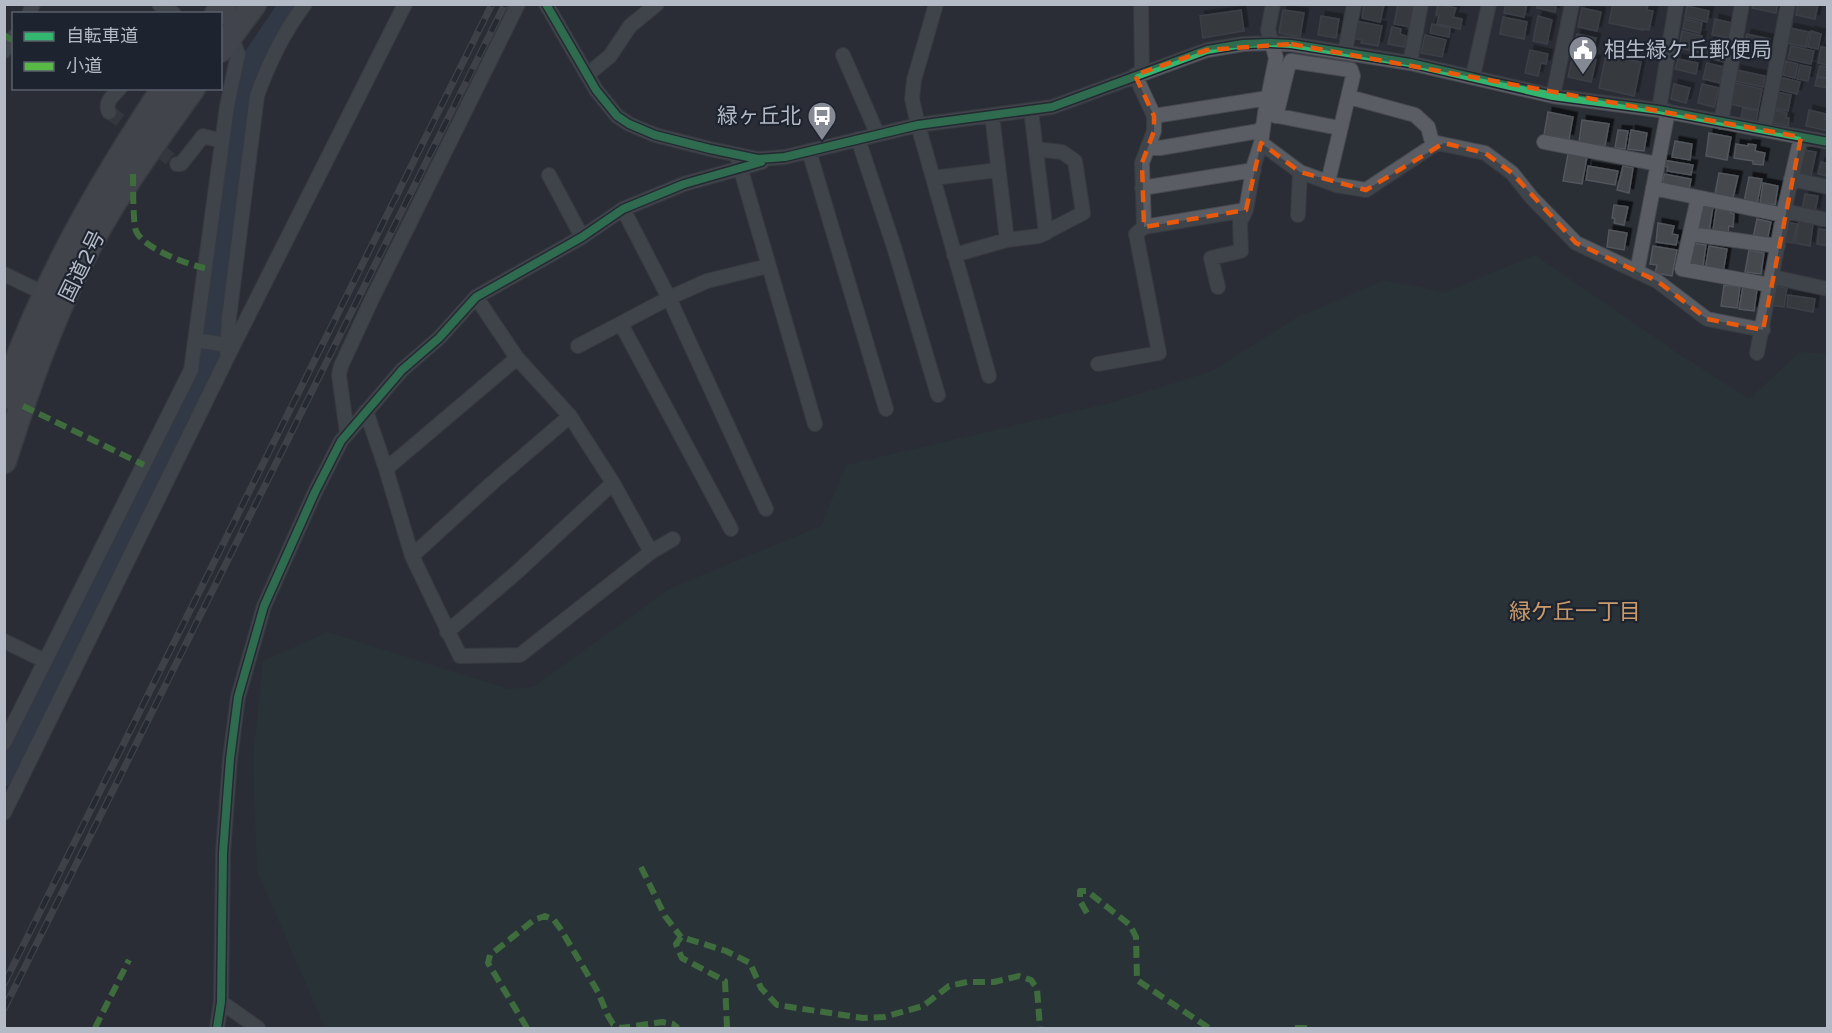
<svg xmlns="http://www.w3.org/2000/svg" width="1832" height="1033" viewBox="0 0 1832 1033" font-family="'Varela Round','Noto Sans JP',sans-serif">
  <defs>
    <filter id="shadow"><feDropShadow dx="4.5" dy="-4.5" stdDeviation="0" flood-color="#0009"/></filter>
  </defs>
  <rect width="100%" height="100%" fill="#2a2e35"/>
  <!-- green -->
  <path fill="#28383b" d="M1535 255 1679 354 1749 399 1800 352 1827 354V1028H325L257 871 253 757 263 661 328 632 508 689 533 687 671 588 821 526 846 465 1110 403 1212 371 1296 318 1385 280 1446 292Z"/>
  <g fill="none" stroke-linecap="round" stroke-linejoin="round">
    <!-- river -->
    <path stroke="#3a475e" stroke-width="26" d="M4 773 211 356 241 105 255 60 293 4"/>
  </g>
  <!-- building -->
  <path fill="#44484e" stroke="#52565d" stroke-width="1.5" filter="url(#shadow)" d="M1364 4 1384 5 1380 22 1362 18Z
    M1398 4 1415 7 1410 27 1394 24Z
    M1438 4 1456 8 1453 17 1462 19 1460 29 1437 24 1439 15H1436Z
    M1506 4H1527L1524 17 1504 13Z
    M1538 4H1556L1555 12 1537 8Z
    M1613 4H1648L1647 10 1653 11 1649 30 1643 29V30L1609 23Z
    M1753 4H1778L1776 13 1752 8Z
    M1798 4H1818L1815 19 1796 15Z
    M1687 6 1709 11 1707 22 1685 17Z
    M1582 8 1601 12 1597 31 1578 27Z
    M1241 10 1244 31 1203 38 1200 16Z
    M1283 10 1304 13 1300 37 1279 33Z
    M1321 16 1339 19 1336 38 1318 35Z
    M1538 16 1552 20 1547 44 1533 41Z
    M1503 17 1527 22 1524 39 1500 34Z
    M1685 19 1702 23 1700 33 1683 29Z
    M1715 19 1732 23 1728 38 1712 35Z
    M1356 21 1382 26 1378 46 1361 43 1362 40 1352 38Z
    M1432 24 1450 28 1449 37 1430 33Z
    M1392 27 1401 29 1400 34 1406 36 1404 47 1388 44Z
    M1790 28 1809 32 1806 47 1786 43Z
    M1682 31 1702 36 1698 52 1679 48Z
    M1811 31 1821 34 1818 49 1808 47Z
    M1577 34 1596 38 1592 55 1573 51Z
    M1747 34 1770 39 1767 54 1743 49Z
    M1425 35 1446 40 1442 57 1421 53Z
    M1710 42 1729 46 1725 62 1707 58Z
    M1791 46 1814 51 1811 64 1788 59Z
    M1821 47 1828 48V65L1818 63Z
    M1530 50 1548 54 1546 64 1541 63 1538 76 1525 73Z
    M1573 55 1596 60 1591 82 1568 77Z
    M1606 55 1641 62 1634 96 1599 88Z
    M1678 59 1698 63 1696 74 1675 69Z
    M1786 61 1798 64 1795 78 1783 75Z
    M1707 63 1724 67 1720 83 1703 79Z
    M1800 65 1811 67 1808 81 1797 79Z
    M1820 66 1828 67V78L1817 76Z
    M1737 70 1765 76 1763 87 1735 81Z
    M1779 77 1800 82 1797 94 1777 89Z
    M1817 77 1828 79V88L1815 86Z
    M1735 83 1762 89 1758 110 1730 104Z
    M1674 84 1690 88 1686 103 1671 99Z
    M1702 84 1719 88 1714 107 1698 103Z
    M1777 92 1791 95 1788 111 1773 108Z
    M1743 108 1758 111 1756 121 1741 117Z
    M1775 110 1787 113 1786 118H1789L1788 126 1773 123Z
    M1809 110 1826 114 1825 119 1828 120V131L1806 126Z
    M1548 112 1573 117 1569 139 1544 135Z
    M1582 120 1609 124 1605 146 1579 142Z
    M1618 130 1628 131 1625 149 1615 148Z
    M1631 130 1647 133 1644 151 1628 149Z
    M1709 133 1731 137 1727 160 1706 156Z
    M1675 141 1692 144 1690 160 1672 157Z
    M1736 144 1748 146V144L1756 145 1755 151 1765 153 1763 165 1753 164V161L1734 158Z
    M1804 150 1816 152 1811 176 1800 174Z
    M1568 154 1587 157 1582 184 1563 181Z
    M1663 160 1693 165 1691 175 1667 171 1668 167 1662 166Z
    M1821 162 1828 164 1827 176 1818 174Z
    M1588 166 1618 171 1615 185 1586 180Z
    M1623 166 1633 168 1629 193 1617 190Z
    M1719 173 1738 176 1733 198 1715 194Z
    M1664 174 1691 179 1689 190 1662 186Z
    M1749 177 1762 179 1757 204 1744 202Z
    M1763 183 1778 186 1775 205 1760 203Z
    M1805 194 1818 196 1815 212 1802 210Z
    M1614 205 1628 207 1624 225 1614 223 1615 219 1612 218Z
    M1698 205 1713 207 1709 232 1694 230Z
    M1716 209 1731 211V213L1734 214 1733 227 1729 226 1728 232 1713 230Z
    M1757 219 1771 222 1767 241 1753 238Z
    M1799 221 1813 224 1810 246 1795 243Z
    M1786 222 1797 224 1793 243 1782 241Z
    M1658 223 1674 226 1672 234 1678 235 1676 245 1656 242Z
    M1819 229 1828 230V246L1817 244Z
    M1609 230 1627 233 1624 250 1607 247Z
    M1690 243 1706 245 1703 266 1687 263Z
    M1653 246 1677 250 1672 276 1655 273 1657 265 1650 264Z
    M1709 246 1727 249 1723 273 1705 270Z
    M1749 250 1764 253 1761 274 1745 272Z
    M1724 285 1740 287 1737 308 1721 306Z
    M1743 286 1757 289 1754 311 1739 309Z
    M1774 286 1787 288 1784 307 1771 305Z
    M1788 295 1815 299 1813 312 1787 307Z"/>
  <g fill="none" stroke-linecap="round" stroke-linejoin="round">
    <!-- street-tunnel -->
    <path stroke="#3f434b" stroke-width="14" stroke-dasharray="14 7" stroke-linecap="butt" d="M109 112 177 164"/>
    <!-- street casing -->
    <g stroke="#46494e" stroke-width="16">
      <path id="street" d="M159 4 174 14
        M546 4 596 90 617 116 629 124 655 135 710 149 758 159 785 157 918 125 1052 107 1207 50 1243 44 1270 43 1291 44 1410 63 1553 96 1659 110 1828 142
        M936 4 914 80 912 99 918 125 989 376
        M1141 4 1142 72
        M29 14 33 4
        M4 51 14 37
        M1345 52 1354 4
        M843 55 877 133
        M1410 63 1421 4
        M587 75 610 56 630 26 657 4
        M1473 76 1489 4
        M1553 96 1572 4
        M1349 97 1415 115 1428 127 1433 146
        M1031 110 1046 233
        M1659 110 1676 4
        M109 112C104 102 113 96 120 88
        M1268 114 1339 128
        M992 115 1007 240
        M1154 116 1268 98
        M1276 116 1288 67 1291 61 1351 70 1353 76 1328 182
        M1721 122 1742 4
        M1764 130 1788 4
        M858 139 895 250 938 395
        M1544 142 1658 164
        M1261 143 1300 172 1336 185 1366 190 1437 143 1485 153 1512 173 1532 198 1576 243 1657 281 1707 319 1763 330
        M1148 146 1160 148 1259 131 1263 126
        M809 151 886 409
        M738 160 815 424
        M177 164H181L203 136 222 141
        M549 175 582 237
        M933 178 998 170
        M1791 179 1828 187
        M1142 188 1254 170
        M1653 188 1783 215
        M1698 198 1682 269 1770 285
        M623 209 669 298 766 509
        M1784 211 1828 220
        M1298 215 1300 172
        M1144 227 1246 210
        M1690 234 1778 246
        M954 255 1007 240 1039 236 1083 213 1075 161 1062 152 1036 149
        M1637 272 1668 111
        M4 274 45 294
        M1773 277 1828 289
        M1218 287 1211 258 1241 251 1240 222 1246 210 1254 165 1261 143 1265 113 1276 58 1268 30 1273 4
        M621 324 731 529
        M196 340 227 345
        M578 346 669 298 707 281 768 266
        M227 353 229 318 257 96C269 62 283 33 305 4
        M1757 353 1784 211 1801 137
        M1098 364 1159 353 1136 234 1144 227 1142 163 1154 131V116L1135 75
        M366 411 386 469 412 556 460 656 520 655 651 552 613 483 570 416 517 358 476 297
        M347 433 339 375 341 366 372 299 518 4
        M386 469 517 358
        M651 552 673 539
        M412 556 492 483 570 416
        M447 632 516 573 613 483
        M4 641 45 661
        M4 743 191 370 227 106 238 54 231 36
        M4 813 229 354 405 4
        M221 1002 258 1028
        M217 1028 221 1002 223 853 230 759 238 697 264 606 315 492 341 441 402 370 439 338 476 297 582 237 623 209 684 184 762 162"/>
    </g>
    <!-- highway casing -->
    <g stroke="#474a51" stroke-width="27">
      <path id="highway" d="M217 14 224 4
        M220 50 254 4
        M4 397C42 285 99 186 164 88
        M4 461C31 375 63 286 110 209 136 167 164 128 193 88"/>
    </g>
    <!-- street -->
    <use href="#street" stroke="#5a5d64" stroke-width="14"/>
    <!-- highway -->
    <use href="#highway" stroke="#5e6064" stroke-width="24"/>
    <!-- rail casing -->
    <g stroke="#585b61" stroke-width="7">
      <path id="rail" d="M4 984 492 4
        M4 1009 505 4"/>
    </g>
    <!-- rail -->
    <use href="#rail" stroke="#1e242f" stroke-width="4.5" stroke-dasharray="14" stroke-linecap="butt"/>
    <!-- quiet -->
    <path stroke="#58b947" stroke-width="6" stroke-dasharray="12 6" stroke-linecap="butt" d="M4 35 12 40
      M133 174C133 184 133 224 136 231 143 248 188 265 205 268
      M23 406 144 465
      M641 867 665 916 681 937
      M1087 913 1080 901V891H1087L1130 925 1136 937 1137 980 1209 1028
      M95 1028 129 960
      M527 1028 488 963 490 955 534 920 545 916 554 920 560 928 598 992 607 1014 613 1024 621 1028 662 1022 673 1024 678 1028
      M727 1028 725 981 682 958 676 944 681 937 726 951 750 963 761 988 777 1005 863 1018 884 1017 923 1006 949 986 967 982H994L1019 976 1031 980 1037 989 1040 1028
      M1295 1028H1311"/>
    <!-- cycleway casing -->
    <g stroke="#1e242f" stroke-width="11">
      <path id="cycleway" d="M546 4 596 90 617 116 629 124 655 135 710 149 758 159 785 157 918 125 1052 107 1207 50 1243 44 1270 43 1291 44 1410 63 1553 96 1659 110 1828 142
        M217 1028 221 1002 223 853 230 759 238 697 264 606 315 492 341 441 402 370 439 338 476 297 582 237 623 209 684 184 761 162"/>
    </g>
    <!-- cycleway -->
    <use href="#cycleway" stroke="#33b770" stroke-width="8"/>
  </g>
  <!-- marked area -->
  <path d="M0 0H1832V1033H0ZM1291 44 1801 137 1763 330 1707 319 1657 281 1576 243 1512 173 1485 153 1444 143 1366 190 1300 172 1261 143 1246 210 1144 227 1142 163 1154 131V116L1135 75 1207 50Z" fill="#2a2e35" fill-opacity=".55" fill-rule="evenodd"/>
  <path fill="none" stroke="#e8590c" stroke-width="4.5" stroke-dasharray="12 8" stroke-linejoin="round" d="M1291 44 1801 137 1763 330 1707 319 1657 281 1576 243 1512 173 1485 153 1444 143 1366 190 1300 172 1261 143 1246 210 1144 227 1142 163 1154 131V116L1135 75 1207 50Z"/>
  <!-- icons -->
  <defs>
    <g id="civic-pin" transform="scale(1.5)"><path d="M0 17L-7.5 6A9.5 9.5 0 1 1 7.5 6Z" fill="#848993" stroke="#1e242f"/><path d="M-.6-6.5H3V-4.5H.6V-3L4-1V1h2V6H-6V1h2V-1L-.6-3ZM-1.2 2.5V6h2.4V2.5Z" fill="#fff"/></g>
    <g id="bus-pin" transform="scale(1.5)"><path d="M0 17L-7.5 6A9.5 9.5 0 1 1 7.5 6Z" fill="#848993" stroke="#1e242f"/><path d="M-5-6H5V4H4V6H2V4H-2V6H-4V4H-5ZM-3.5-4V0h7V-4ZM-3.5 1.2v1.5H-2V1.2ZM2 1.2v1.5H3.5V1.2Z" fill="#fff"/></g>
  </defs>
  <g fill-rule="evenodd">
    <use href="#civic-pin" x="1583" y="50"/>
    <use href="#bus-pin" x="822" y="116"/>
  </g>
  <g text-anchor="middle" stroke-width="4.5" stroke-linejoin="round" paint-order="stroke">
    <!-- poi labels -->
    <g font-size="21" fill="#b4bac6" stroke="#1e242f" text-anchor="start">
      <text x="1604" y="57">相生緑ケ丘郵便局</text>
      <text x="801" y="123" text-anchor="end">緑ヶ丘北</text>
    </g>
    <!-- street labels -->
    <g font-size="21" fill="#b4bac6" stroke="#1e242f">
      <text transform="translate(82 266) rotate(-64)" y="7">国道2号</text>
    </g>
    <!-- neighbourhood labels -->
    <g font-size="22" fill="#cb9a6b" stroke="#1e242f">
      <text x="1575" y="619">緑ケ丘一丁目</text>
    </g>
  </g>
  <!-- border -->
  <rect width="1832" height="1033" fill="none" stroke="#b4bac6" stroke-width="12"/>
  <!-- legend -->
  <rect x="12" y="12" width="210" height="78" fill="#1e242f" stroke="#5a606b" stroke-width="1.5"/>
  <rect x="24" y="32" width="30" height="9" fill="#33b770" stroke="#5a606b" stroke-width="1.5"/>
  <text x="66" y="42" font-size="18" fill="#b4bac6">自転車道</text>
  <rect x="24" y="62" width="30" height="9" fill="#58b947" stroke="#5a606b" stroke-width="1.5"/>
  <text x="66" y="72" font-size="18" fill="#b4bac6">小道</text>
</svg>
